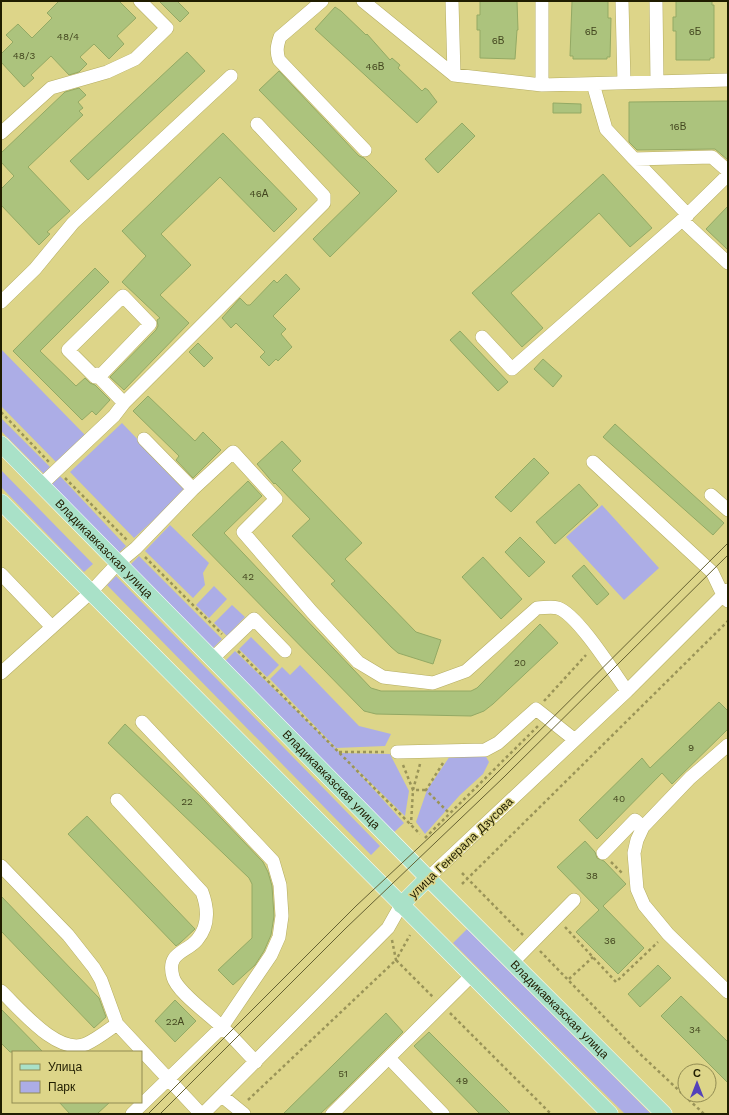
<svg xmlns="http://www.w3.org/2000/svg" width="729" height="1115" viewBox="0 0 729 1115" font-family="'Work Sans',sans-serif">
  <rect width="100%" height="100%" fill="#ddd589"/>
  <!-- green -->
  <path fill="#acade6" d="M1 349 85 435 56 462 1 406Z
    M1 418 50 467 44 474 1 431Z
    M122 423 186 490 134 538 70 472Z
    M1 470 93 564 84 572 1 487Z
    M60 476 126 546 118 554 51 485Z
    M602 505 659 568 624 600 566 537Z
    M170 525 209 563 203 573 205 585 193 598 145 551Z
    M139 556 222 639 213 648 129 566Z
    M116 576 380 846 371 855 107 585Z
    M214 586 227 599 209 618 196 605Z
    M232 605 245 617 227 636 214 623Z
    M251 637 279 665 267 677 239 649Z
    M235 651 340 753 390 754 409 791 405 816 349 762 404 823 391 835 223 663Z
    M300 665 359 726 391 734 385 746 336 748 270 679 282 667 290 675Z
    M484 753 489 762 483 774 460 795 425 834 416 822 427 790 450 756Z
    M467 929 651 1114H625L453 943Z"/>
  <!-- building -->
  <path fill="#acc37d" stroke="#93a964" d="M59 1H119L136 18 117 36 124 44 109 59 94 44 80 57 87 64 79 72 69 75 51 56 31 75 34 78 24 87 1 62V54L13 42 6 35 18 24 32 38 52 18 47 13Z
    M159 1H177L189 13 180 22Z
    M480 1H517L518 30H517L515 59 480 58V30H477V15H480Z
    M572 1H608V18H611L610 57H607V59H573V56H570Z
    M676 1H712V5H714V58H710V60H676V31H673V17H676Z
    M335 7 341 11 366 35 367 34 390 60 392 58 400 65 398 68 422 91 425 88 428 90 437 102 417 123 315 29Z
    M187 52 205 71 88 180 70 161Z
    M279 71 359 156 364 158 397 191 330 257 313 239 360 193 259 90Z
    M79 88 86 95 78 102 83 108 79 111 83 115 28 167 70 211 47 232 50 234 39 245 1 205V189L14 176 1 162V153L65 92Z
    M728 101V160L715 149 637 150 629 142V102Z
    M553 103 581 104V113H553Z
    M462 123 475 136 438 173 425 159Z
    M223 133 297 209 274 232 220 177 161 234 191 265 160 295 189 323 124 390 110 377 156 330 158 326 157 320 160 318 122 282 146 256 122 231Z
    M603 174 652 228 630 247 599 213 511 293 543 328 522 347 472 293Z
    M728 206V250L706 229Z
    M95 268 109 282 40 351 76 386 85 378 90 383 95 385 110 400 96 415 92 411 82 420 13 351Z
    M286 274 300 289 273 316 286 329 281 334 292 347 278 361 276 359 269 366 260 357 265 352 236 323 231 328 222 318 240 298 247 305H250L274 280 277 283Z
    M460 331 508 382 498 391 450 340Z
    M198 343 213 358 204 367 189 352Z
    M543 359 562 376 553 387 534 369Z
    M148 396 195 441 203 432 221 450 193 478 176 460 179 456 133 411Z
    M615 424 724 523 713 535 603 437Z
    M282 441 301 461 292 470 362 543 345 559 416 632 441 640 433 664 398 653 391 647 331 584 335 581 292 536 310 519 275 483 274 484 257 464Z
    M534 458 549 473 511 512 495 497Z
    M248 481 262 496 224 533 371 688 381 691H471L477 688 540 624 558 643 493 704 484 711 471 716 376 714 364 711 192 535Z
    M579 484 598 505 555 544 536 522Z
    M520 537 545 562 529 577 505 552Z
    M483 557 522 599 501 619 462 577Z
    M584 565 609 594 597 605 572 576Z
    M719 702 728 711V729L672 784 662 773 597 839 579 820 642 758 650 768Z
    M125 724 202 798 263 862 268 872 272 886 274 916 271 935 264 951 255 965 233 985 218 970 252 938V884L249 878 108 743Z
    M87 816 195 929 180 943 176 946 68 834Z
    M585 841 595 852 597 858 604 861 626 884 603 906 644 948 618 974 576 932 599 910 557 867Z
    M1 896 99 998 106 1017 94 1028 1 931Z
    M658 965 671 978 640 1007 628 994Z
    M681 996 728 1042V1083L661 1016Z
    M175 1000 196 1021 175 1042 155 1021Z
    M1 1009 43 1052H10L1 1043Z
    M386 1013 403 1032 336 1099 320 1114H283Z
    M429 1032 511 1114H480L414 1046Z
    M59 1102H110L97 1114H70Z"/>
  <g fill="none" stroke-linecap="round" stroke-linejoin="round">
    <!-- minor casing -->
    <g stroke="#b5ad62" stroke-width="14">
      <path id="minor" d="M322 1 280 37C277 46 276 51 279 60L365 150
        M363 1 454 75
        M452 1 454 75 542 85 728 80
        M622 1 624 83
        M656 1 657 82
        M593 84 606 129 634 159
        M542 85V1
        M1 133 51 88 107 72 135 59 167 28 140 1
        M688 215 634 159 712 157 728 171
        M682 220 728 175
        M1 302 35 269 73 223 231 76
        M482 337 512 369 682 220 728 263
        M124 403 324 203V196L257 124
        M593 462 712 572 723 595 728 601
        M41 485 114 416 124 403 99 377 150 324 123 296 68 350 95 377 97 374 99 377
        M193 489 233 452 276 499 243 532 312 612 358 662 383 677 433 683 466 671 537 608C544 608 551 606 558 608 578 615 614 673 627 691
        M711 495 728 510
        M1 574 52 627
        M212 659 254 619 285 651
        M1 673 91 592 118 563 136 548 193 489 144 439
        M728 745 690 778 643 827 637 840 634 853 637 889 644 905 668 934 728 992
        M397 752 485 750 498 743 536 709 575 740
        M117 800 202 892C208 908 209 926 197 940 186 953 166 952 173 977 177 992 210 1015 222 1027 234 1038 244 1050 256 1062
        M603 853 635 820 643 827
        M1 866 68 935 94 968 101 980 117 1024
        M428 878 627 691 728 590
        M512 963 574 900
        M1 991C20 1009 58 1056 86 1044 97 1039 107 1031 117 1024L201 1114
        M389 1058 443 1114
        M222 1096 244 1114
        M132 1114 222 1027 271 955 279 937 282 916 280 885 273 861 142 722
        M203 1114 388 928 401 905
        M332 1114 472 975"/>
    </g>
    <!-- major casing -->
    <g stroke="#fff" stroke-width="17">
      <g id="major">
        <path id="s1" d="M1 444 428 878 664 1114"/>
        <path d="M1 502 610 1114"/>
        <path d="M401 905 428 878"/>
      </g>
    </g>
    <!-- path -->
    <path stroke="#9a9458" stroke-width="2.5" stroke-dasharray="3 3" stroke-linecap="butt" d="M1 412 49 462
      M65 478 127 540
      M145 557 222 634
      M238 651 420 834
      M544 701 586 655
      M339 752H386
      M443 763 426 790 450 814
      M420 764 413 790H426
      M403 765 413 790 411 824
      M425 838 538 726
      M611 862 623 874
      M462 873 523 935
      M462 884 728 621
      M565 927 616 982 658 942
      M392 940 396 960 410 935
      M540 951 638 1052 704 1114
      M569 979 593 957
      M450 1013 551 1114
      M248 1100 396 960 433 997"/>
    <!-- minor -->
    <use href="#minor" stroke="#fff" stroke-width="13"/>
    <!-- major -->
    <use href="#major" stroke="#a9e1c8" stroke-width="16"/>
    <!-- tram -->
    <path stroke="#656132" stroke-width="1" d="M148 1114 356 906 479 791 728 543
      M160 1114 346 928 504 777 728 555"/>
  </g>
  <g text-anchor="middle" stroke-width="3" stroke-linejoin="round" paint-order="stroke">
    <!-- number labels -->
    <g font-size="10" fill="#43461f">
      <text x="591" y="35">6Б</text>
      <text x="695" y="35">6Б</text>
      <text x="68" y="40">48/4</text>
      <text x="498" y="44">6В</text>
      <text x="24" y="59">48/3</text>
      <text x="375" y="70">46В</text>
      <text x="678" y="130">16В</text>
      <text x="259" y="197">46А</text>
      <text x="248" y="580">42</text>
      <text x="520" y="666">20</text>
      <text x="691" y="751">9</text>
      <text x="619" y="802">40</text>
      <text x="187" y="805">22</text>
      <text x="592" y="879">38</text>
      <text x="610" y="944">36</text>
      <text x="175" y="1025">22А</text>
      <text x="695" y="1033">34</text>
      <text x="343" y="1077">51</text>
      <text x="462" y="1084">49</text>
    </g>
    <!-- street labels -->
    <g font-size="12" fill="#201d00" stroke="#ddd589">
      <text dy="4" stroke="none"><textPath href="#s1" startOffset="147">Владикавказская улица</textPath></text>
      <text dy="4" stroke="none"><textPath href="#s1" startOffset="471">Владикавказская улица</textPath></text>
      <text transform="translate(461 848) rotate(-44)" y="4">улица Генерала Дзусова</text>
      <text dy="4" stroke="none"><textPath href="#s1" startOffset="795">Владикавказская улица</textPath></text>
    </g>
  </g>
  <!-- border -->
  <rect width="729" height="1115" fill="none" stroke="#201d00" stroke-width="4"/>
  <!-- legend -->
  <rect x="12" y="1051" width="130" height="52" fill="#ddd589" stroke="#918b52"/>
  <rect x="20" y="1064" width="20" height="6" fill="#a9e1c8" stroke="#918b52"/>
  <text x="48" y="1071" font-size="12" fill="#201d00">Улица</text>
  <rect x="20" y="1081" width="20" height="12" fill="#acade6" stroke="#918b52"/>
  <text x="48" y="1091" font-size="12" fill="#201d00">Парк</text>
  <!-- north arrow -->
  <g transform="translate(697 1083)"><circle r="19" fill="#ddd589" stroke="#918b52"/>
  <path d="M0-3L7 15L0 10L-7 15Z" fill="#5342ba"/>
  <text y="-6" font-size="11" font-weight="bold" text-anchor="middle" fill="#201d00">С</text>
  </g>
</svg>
